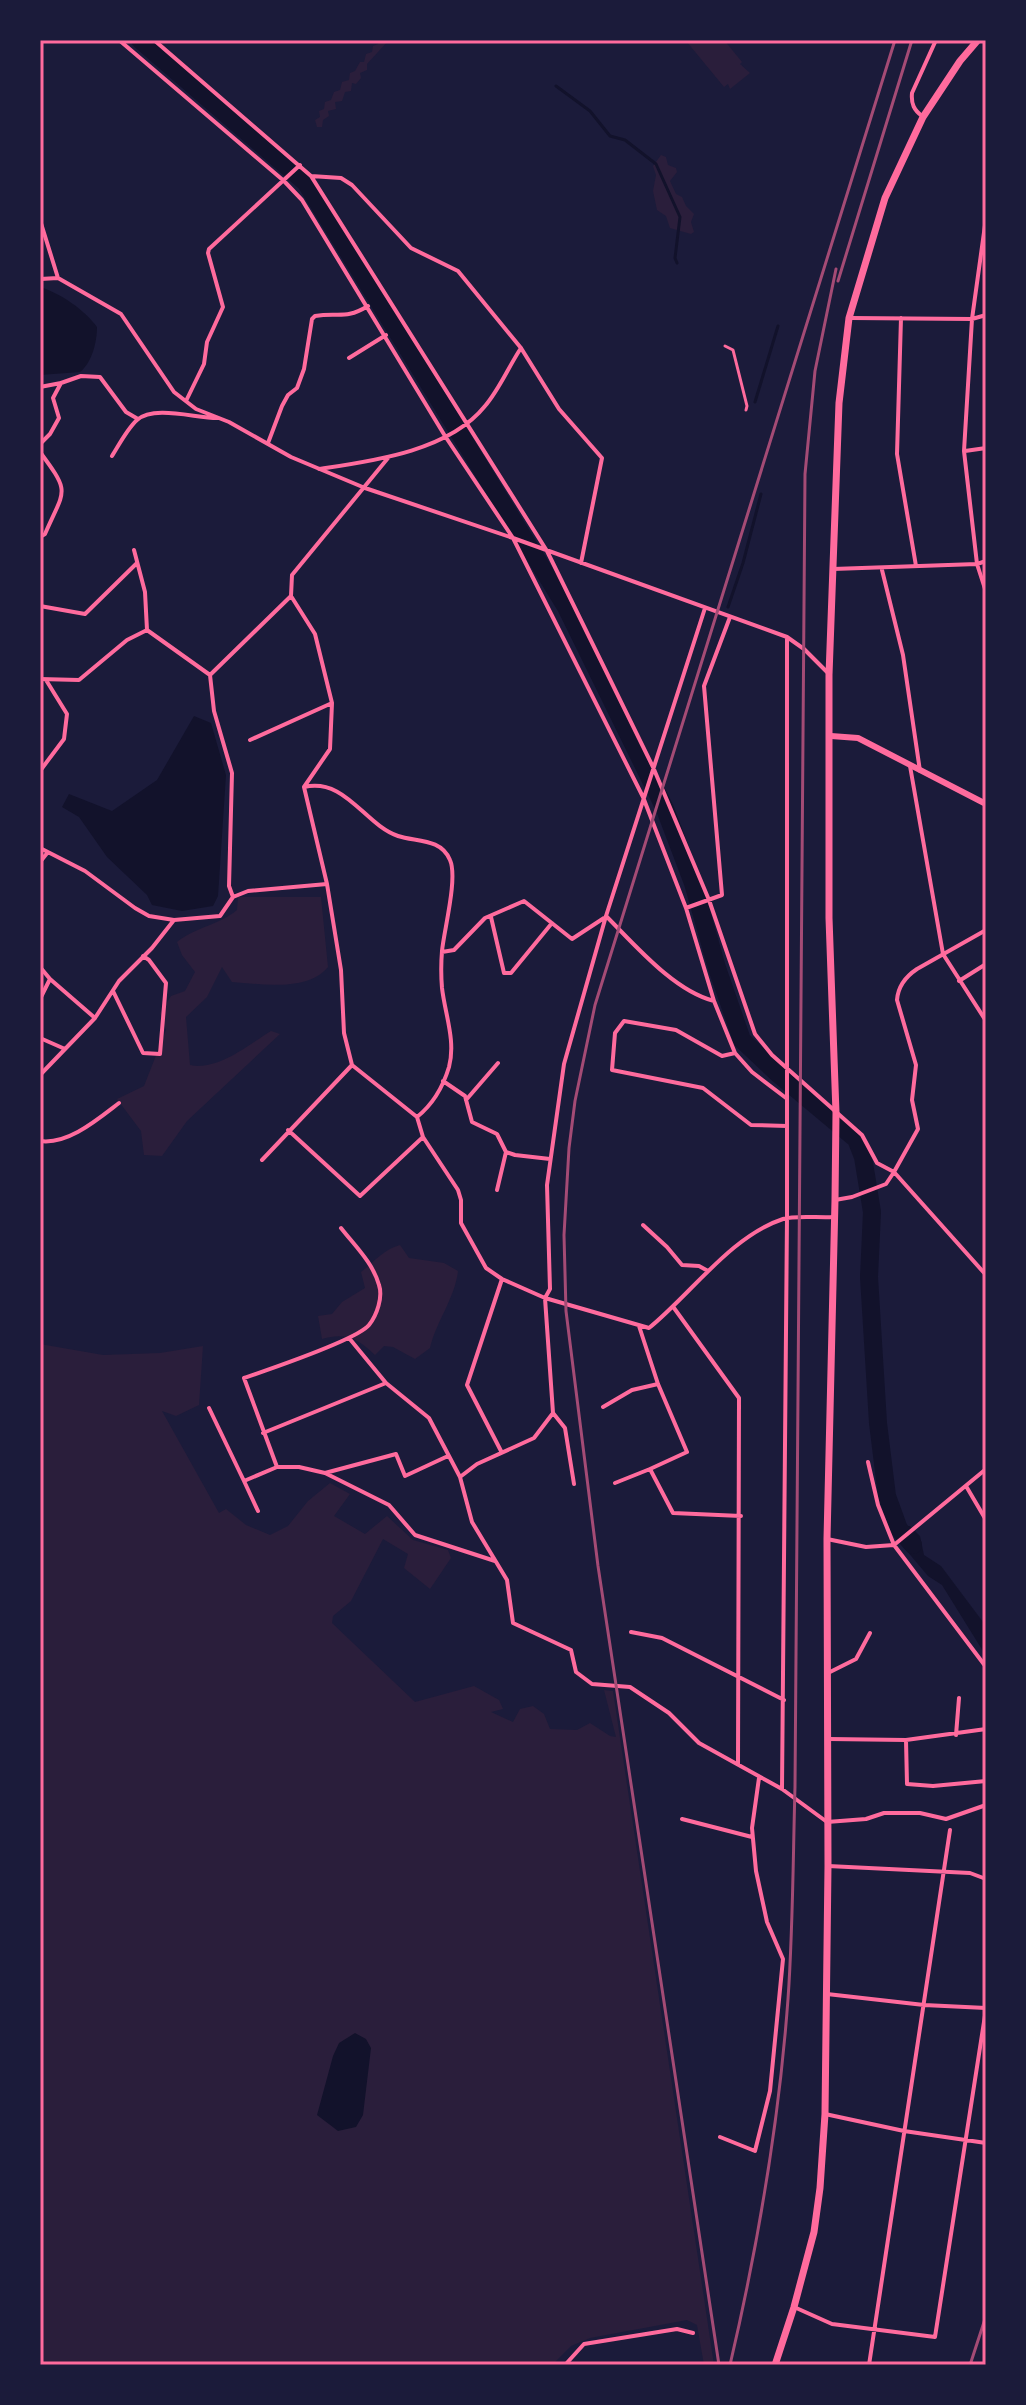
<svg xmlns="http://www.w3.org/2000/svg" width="1026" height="2405" viewBox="0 0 1026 2405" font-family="Merriweather,serif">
  <rect width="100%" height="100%" fill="#1b1b3a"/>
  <!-- green -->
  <path fill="#2a1e3b" d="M379 40H389L367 64V70L360 73 361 78 356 84 352 83 351 91 345 92 342 101 335 102 336 109 328 111 329 116 323 120 322 127H317L315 120 320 117 319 111 324 109 325 102 331 100 334 92 340 90 342 82 349 80 350 73 355 71 360 62H364L366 54 372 52 373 46 378 44Z
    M689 40H724L742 62 740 64 750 73 730 89 728 84 724 87 687 42Z
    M661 155 666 157 668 165 676 168 677 172 670 181 676 194 682 197 686 206 694 214 691 222 694 232 691 234 670 228 666 216 657 210 653 191 656 175 653 166Z
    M238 897H321L328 967C308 992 260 984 232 982L222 967 207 997 186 1017 190 1065C218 1071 248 1045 271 1031L280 1034 187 1121 162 1156 144 1155 141 1131 117 1099 144 1086 166 1030 160 1013 171 996 185 991 195 972 182 955 177 942C196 927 219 925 237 910Z
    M400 1245 409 1258 444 1263 458 1271C455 1298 436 1322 430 1348L415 1359 393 1347 384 1346 375 1355C358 1339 346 1332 322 1339L318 1316 332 1314 342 1302 365 1288 361 1272C374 1262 384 1249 400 1245Z
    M40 1344 103 1355 160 1353 203 1346 199 1405 176 1416 162 1411 219 1513 226 1509 246 1525 270 1535 288 1526 308 1501 330 1483 350 1494 334 1516 365 1534 387 1516 413 1540 448 1550 451 1558 430 1589 404 1568 408 1554 383 1539 351 1601 333 1616 332 1623 415 1702 474 1686 499 1700 503 1709 491 1712 513 1722 520 1709 533 1706 544 1714 550 1729 577 1730 590 1723 610 1736 616 1737 604 1690 613 1691 714 2365H704L697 2325 687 2320 590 2338 571 2346 552 2365H40Z"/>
  <!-- water -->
  <path fill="#12122b" d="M40 287C60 293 85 310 97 327 97 342 92 363 80 372L40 375Z
    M194 716 211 723 226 775 218 896 213 906 182 911 152 905 147 895 107 857 79 817 62 807 69 794 112 811 157 780Z
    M905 1526H910L920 1536 924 1555 941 1566 986 1626V1656L942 1585 928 1576 895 1537 899 1529Z
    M355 2033 366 2039 371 2048 363 2115 356 2127 338 2131 317 2115 333 2056 339 2043Z"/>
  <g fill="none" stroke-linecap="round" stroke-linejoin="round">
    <!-- stream -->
    <path stroke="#12122b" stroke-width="3" d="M556 86 590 111 610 136 625 140 656 164 680 217 675 258 677 263
      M755 402 778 326
      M728 607 743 563 761 494"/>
    <!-- river -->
    <path stroke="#12122b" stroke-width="18" d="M140 40 306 183 566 607 665 809 693 883 717 968 742 1040 777 1073 856 1139 863 1157 872 1212 869 1277 878 1423 887 1496 899 1529 913 1545"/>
    <!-- pedestrian -->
    <path stroke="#ff6b9d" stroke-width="3" d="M725 346 733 350 747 406 746 410"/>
    <!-- minor -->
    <path stroke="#ff6b9d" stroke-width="4" d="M119 40 284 181 302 200 445 436 513 538 643 797 686 908 714 1001
      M154 40 311 176 341 178 352 185 411 248 458 271 521 348 559 409 602 458 581 563
      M922 116C914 110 911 104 912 93L936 40
      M311 176 547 551 653 767 709 900 755 1034 772 1055 862 1135 877 1163 894 1172 918 1129 912 1100 916 1065 897 1000C898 986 905 977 917 969L986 930
      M986 218 972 319 964 451 977 564 986 592
      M40 220 58 278
      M40 279 58 278 121 314 174 392 196 409 229 422 291 457 365 488 513 538 787 637 804 649 828 673
      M851 318 972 319 986 315
      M901 318 897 454 916 566
      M349 358 386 335
      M40 387 61 383
      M186 401 204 364 207 342 223 307 208 253 209 249 300 165
      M268 443 282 406 288 395 297 388 304 369 312 319 315 316C339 312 345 320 368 306
      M40 444 50 434 59 418 53 398 61 383 81 376 100 377 126 412 138 419
      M965 451 986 448
      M40 452C71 494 65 488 45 534L40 537
      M112 456C119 445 127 429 137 420 154 405 195 418 217 418
      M388 458 292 575 291 596 315 634 332 703 330 749 304 787 327 884 341 970 344 1033 352 1065 417 1117 423 1137 458 1190 461 1200V1223L486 1268 502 1279 545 1298 649 1328C691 1294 731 1236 783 1219 795 1215 819 1218 833 1217
      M319 469C373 461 449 451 485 406 499 390 509 366 521 348
      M134 550 145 592 147 630
      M833 569 977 564 986 561
      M882 570 903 655 920 771
      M40 606 85 614 137 563
      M40 638V647
      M210 675 291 596
      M40 679 79 680 127 640 147 630
      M250 740 332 703
      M910 766 943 954 986 1021
      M40 771 64 739 67 714 46 680
      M304 787C345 777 365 825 398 836 416 842 441 838 450 860 458 878 444 930 442 951 441 963 441 976 442 988 445 1014 456 1041 449 1067 443 1087 432 1105 417 1117
      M40 797V796
      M40 848 85 871 135 908 149 916 174 920
      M40 862 48 852
      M233 897 248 891 327 884
      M686 908 722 895 704 686 730 617
      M606 916C635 945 674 991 714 1001L735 1053 752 1072 786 1098
      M491 917 504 973H511L552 923
      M442 952 454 950 485 918 524 901 572 939 604 918
      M40 967 50 979 95 1018 119 981 152 948 174 920 220 916 233 897 229 886 232 773 214 711 210 675 147 630
      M959 981 986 964
      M113 991 143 1053 160 1054 166 983 149 960 143 956
      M40 999 50 979
      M40 1038 65 1049
      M735 1053 722 1056 676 1030 624 1021 615 1033 612 1070 703 1088 751 1125 787 1126
      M40 1075 95 1018
      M443 1081 465 1096 472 1122 497 1134 506 1152 515 1155 550 1159
      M466 1100 498 1063
      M288 1130 360 1196 423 1137
      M40 1141C68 1145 98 1119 119 1103
      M262 1160 352 1065
      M497 1190 506 1152
      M835 1200 852 1197 886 1184 894 1172 986 1275
      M643 1225 667 1247 682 1265 699 1266 708 1271
      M341 1228C355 1246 373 1263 379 1285 383 1297 377 1315 369 1325 357 1340 267 1370 244 1378L277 1467H299L325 1473 396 1454 405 1476 448 1456
      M674 1308 739 1398 738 1764
      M639 1326 658 1384 687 1452 650 1469 673 1513 741 1516
      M349 1338 386 1383 429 1418 460 1477 472 1522 507 1580 513 1623 571 1650 576 1672 592 1684 630 1687 669 1713 699 1743 782 1789 827 1822 866 1819 884 1813H920L946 1819 986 1805
      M603 1407 632 1390 658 1384
      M209 1408 244 1481 277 1467
      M553 1413 565 1428 574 1484
      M263 1433 386 1383
      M501 1451 467 1385 502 1279
      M868 1462 878 1505 894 1545 986 1667
      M325 1473 389 1505 415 1535 495 1561
      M460 1477 477 1464 534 1438 553 1413 545 1298 550 1289 547 1185 564 1064 606 916 705 608
      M244 1481 258 1511
      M615 1483 650 1469
      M966 1486 986 1520
      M827 1539 866 1547 894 1545 986 1469
      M631 1632 662 1638 784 1700
      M828 1673 856 1659 870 1633
      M956 1735 959 1698
      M829 1739 906 1740 986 1729
      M906 1740 907 1784 933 1786 986 1781
      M782 1789 787 1217V637
      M682 1819 752 1837
      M828 1866 970 1873 986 1879
      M827 1994 924 2005 986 2008
      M825 2114 904 2131 986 2143
      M720 2137 755 2151 770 2091 783 1959 767 1922 756 1871 752 1828 759 1778
      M794 2307 832 2324 935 2337 986 2009
      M565 2365 584 2344 677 2329 693 2333
      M869 2365 950 1830
      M986 2365V2364"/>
    <!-- tertiary -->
    <path stroke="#ff6b9d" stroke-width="6" d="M831 736 858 738 986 804"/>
    <!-- trunk -->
    <path stroke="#ff6b9d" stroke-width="7" d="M775 2365 794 2307 814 2232 820 2188 825 2114 828 1866 827 1539 835 1200 836 1113 829 918V675L839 403 849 318 885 198 923 117 960 61 978 40"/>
    <!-- rail -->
    <path stroke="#a44b75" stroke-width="3" d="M838 281 912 40
      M719 2365 598 1566 566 1311 564 1235 569 1148 575 1101 595 1005 895 40
      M730 2365C758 2245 779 2122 788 1999 793 1929 793 1858 795 1787L805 474 815 371 836 269
      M970 2365 986 2316"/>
  </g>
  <!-- border -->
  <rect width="1026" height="2405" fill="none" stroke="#1b1b3a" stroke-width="84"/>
  <rect x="42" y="42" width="942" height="2321" fill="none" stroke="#ff6b9d" stroke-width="3"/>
</svg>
